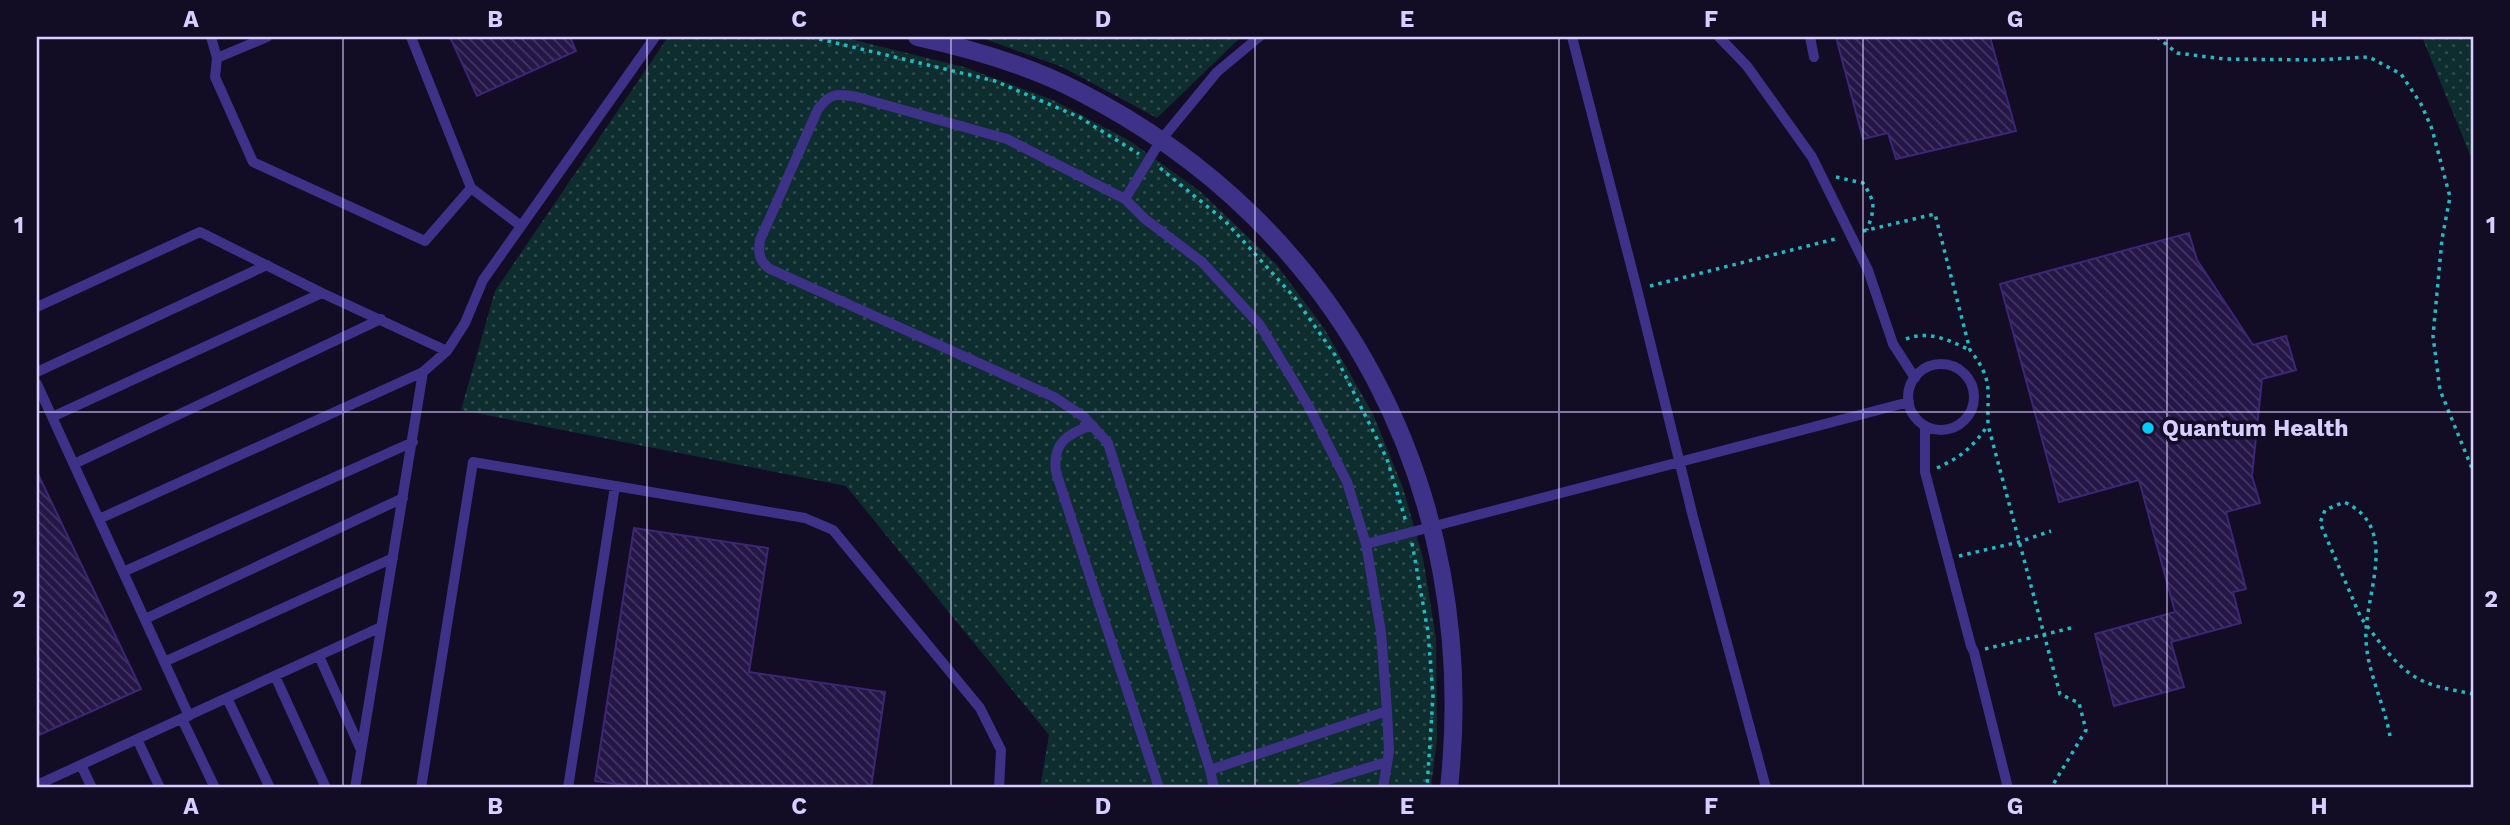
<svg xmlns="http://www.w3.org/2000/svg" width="2510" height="825" viewBox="0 0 2510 825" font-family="'Work Sans',sans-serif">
  <defs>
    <pattern id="grass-dots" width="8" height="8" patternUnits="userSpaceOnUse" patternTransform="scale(1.75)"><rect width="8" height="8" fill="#0e2d2f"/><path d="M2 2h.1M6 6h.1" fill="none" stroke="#304a4e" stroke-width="1.8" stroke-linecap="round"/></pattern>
    <pattern id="building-back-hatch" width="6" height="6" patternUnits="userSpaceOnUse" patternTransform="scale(1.75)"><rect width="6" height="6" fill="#241647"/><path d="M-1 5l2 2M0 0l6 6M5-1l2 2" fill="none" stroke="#433763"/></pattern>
  </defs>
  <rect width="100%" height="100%" fill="#120c24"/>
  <!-- grass -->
  <path fill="url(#grass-dots)" d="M668 37H842L964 67 1053 100 1130 141 1201 192 1276 264 1324 328 1373 414 1403 488 1423 558 1436 638 1437 739 1431 788H1040L1049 735 846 486 461 410 495 291Z
    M979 37H1241L1157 118 1062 67Z
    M2422 37H2473V162Z"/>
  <!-- building -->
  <path fill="url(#building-back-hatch)" stroke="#3d2675" stroke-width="2" d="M450 37H570L576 51 477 96Z
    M1836 37H1990L2016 131 1896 159 1888 133 1863 139Z
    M2189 233 2197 260 2253 345 2286 336 2296 370 2262 379 2252 476 2260 503 2226 512 2246 589 2233 592 2241 623 2171 642 2184 687 2114 706 2095 634 2175 612 2139 480 2059 502 2000 284Z
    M37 472 141 689 37 736Z
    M634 528 768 548 749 672 885 692 871 788H646L595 781Z"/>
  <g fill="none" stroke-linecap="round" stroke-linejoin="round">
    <!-- path -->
    <path stroke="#23bbbf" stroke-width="3.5" stroke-dasharray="3.5 5" stroke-linecap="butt" d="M811 37 995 81 1079 117 1139 154
      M2157 37 2177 53 2224 59 2318 60 2369 57 2401 74 2421 104 2432 129 2450 197 2442 239 2433 336 2440 390 2473 471
      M1160 168 1225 221 1295 298 1335 355 1387 459 1406 522
      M1836 177 1863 183C1876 203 1875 208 1867 230
      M1863 231 1935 214 1970 350C1994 381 1987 389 1988 425L2060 694 2079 703 2086 730 2051 788
      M1650 286 1839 238
      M1906 339C1929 330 1948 340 1970 350
      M1937 468C1961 457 1973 447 1988 425
      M1412 543 1428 632 1433 696 1427 788
      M1959 556 2019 542 2051 531
      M1985 649 2075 627
      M2390 736C2384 703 2368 674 2366 641 2363 596 2402 528 2344 502L2325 510 2320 523 2361 618C2377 638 2396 668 2419 679 2435 688 2455 690 2473 694"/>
    <!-- service -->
    <path stroke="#3d3287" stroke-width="10" d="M211 37 217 58 215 77 253 162 425 241 471 188 521 226
      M411 37 471 188
      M1259 37 1217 72 1161 140 1125 199 1145 219 1202 262 1260 325 1309 407 1347 482 1366 544
      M1572 37 1637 289 1693 517 1766 788
      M1719 37 1747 66 1812 157 1868 270 1893 344 1915 378
      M1810 37 1814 57
      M217 58 267 37
      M1125 199 1007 139 857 97C837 93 830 93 818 109L760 240C758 253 759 261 770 269L1054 397 1084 417 1108 443 1210 770 1387 711
      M37 307 200 232 322 293 447 351
      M1908 397a33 33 0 1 1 66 0a33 33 0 1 1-66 0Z
      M37 372 267 265
      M37 384 189 716
      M52 417 322 293
      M1092 425C1067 434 1052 443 1056 472L1159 788
      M1925 426V472L1971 646 1974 652 2007 784 2006 788
      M74 464 381 319
      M99 519 423 372
      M123 572 413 442
      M145 619 403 498
      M319 656 361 750
      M164 662 393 558
      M275 676 326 788
      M227 698 270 788
      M182 719 215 788
      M137 739 160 788
      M81 765 92 788
      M1210 770 1214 788
      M37 785 381 627
      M355 788 423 372 447 351 465 323 483 280 655 37
      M421 788 473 462 805 518 833 530 980 708 1001 750 999 788
      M568 788 615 486
      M1301 788 1387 762
      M1383 788 1389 752 1387 711 1381 632 1366 544 1909 402"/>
    <!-- tertiary -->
    <path stroke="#3d3287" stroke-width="18" d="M917 37C972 49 1028 65 1078 91 1344 226 1481 494 1449 788"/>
  </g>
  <!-- grid -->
  <path fill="none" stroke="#d9cfff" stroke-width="2" stroke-opacity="0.55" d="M343 37V788M647 37V788M951 37V788M1255 37V788M1559 37V788M1863 37V788M2167 37V788M37 412H2473"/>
  <!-- markers -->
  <circle fill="#00cbfa" stroke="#120c24" stroke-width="2.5" cx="2148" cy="428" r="7"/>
  <g text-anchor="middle" stroke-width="7" stroke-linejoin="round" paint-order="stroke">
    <!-- poi labels -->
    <g font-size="23" font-weight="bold" fill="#d9cfff" stroke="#120c24" text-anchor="start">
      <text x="2162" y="436">Quantum Health</text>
    </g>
  </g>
  <!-- border -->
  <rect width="2510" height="825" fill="none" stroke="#120c24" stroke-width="77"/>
  <rect x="38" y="38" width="2434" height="748" fill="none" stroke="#d9cfff" stroke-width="2.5"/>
  <g font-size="23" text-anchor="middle" font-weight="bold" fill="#d9cfff">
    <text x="191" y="27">A</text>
    <text x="495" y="27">B</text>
    <text x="799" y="27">C</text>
    <text x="1103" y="27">D</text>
    <text x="1407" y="27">E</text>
    <text x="1711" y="27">F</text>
    <text x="2015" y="27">G</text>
    <text x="2319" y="27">H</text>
    <text x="19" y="233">1</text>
    <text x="2491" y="233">1</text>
    <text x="19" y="607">2</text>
    <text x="2491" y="607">2</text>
    <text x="191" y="814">A</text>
    <text x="495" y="814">B</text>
    <text x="799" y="814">C</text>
    <text x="1103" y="814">D</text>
    <text x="1407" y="814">E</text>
    <text x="1711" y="814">F</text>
    <text x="2015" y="814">G</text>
    <text x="2319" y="814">H</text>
  </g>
</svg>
